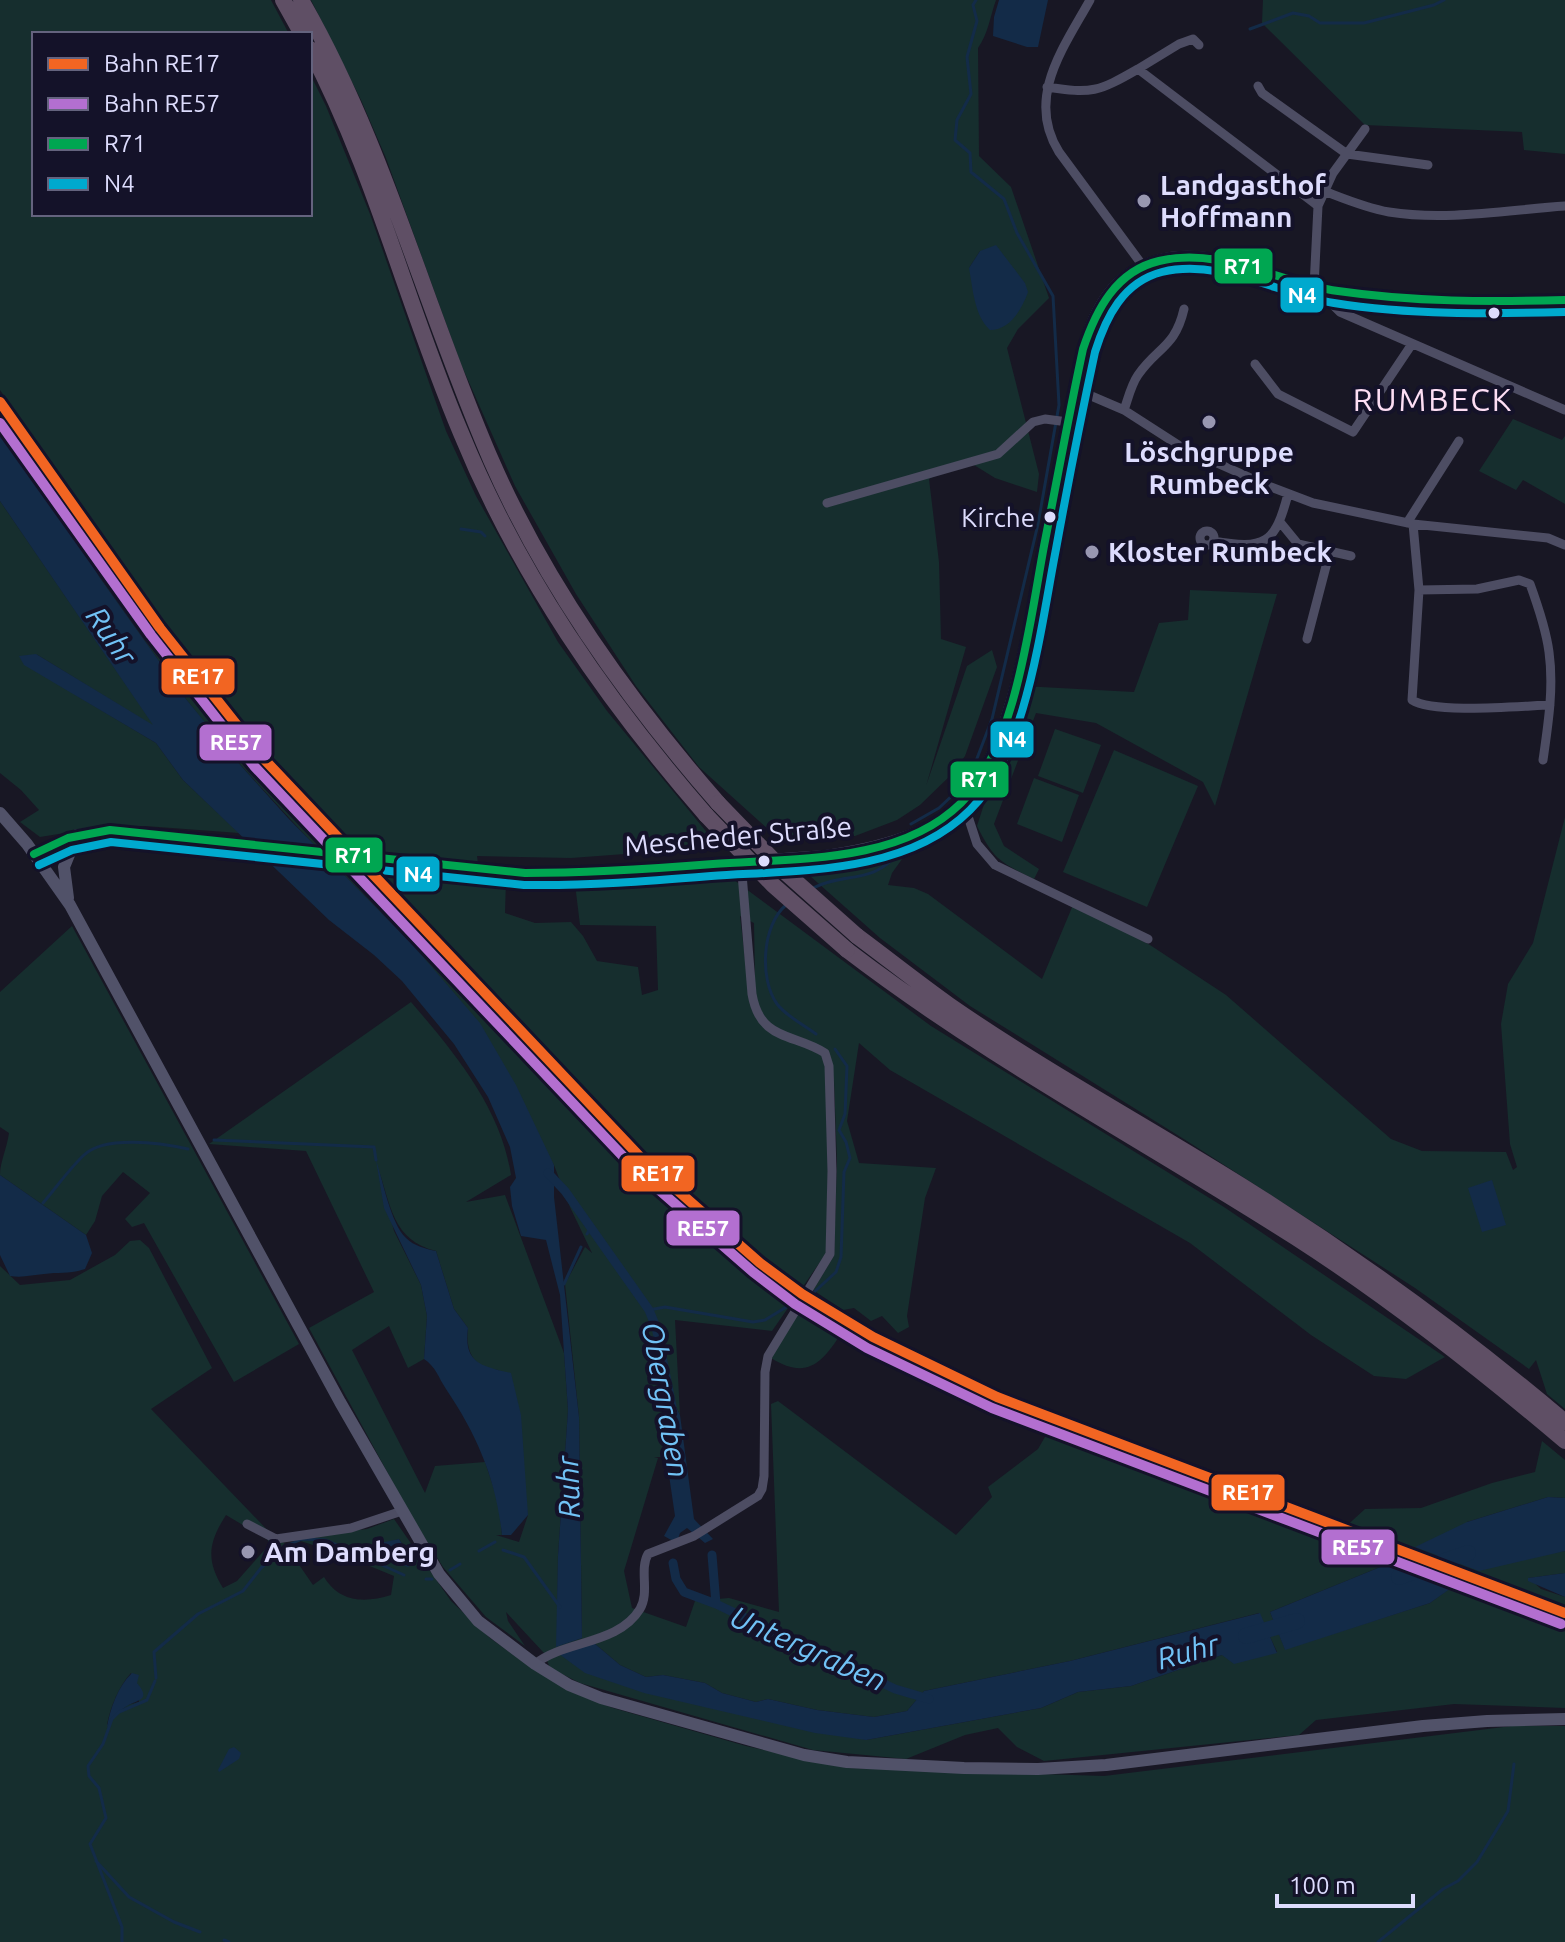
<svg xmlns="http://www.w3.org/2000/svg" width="1565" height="1942" viewBox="0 0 1565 1942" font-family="Ubuntu,sans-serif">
  <rect width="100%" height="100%" fill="#181724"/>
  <!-- green -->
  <path fill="#162e2e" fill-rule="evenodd" d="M0 0H271L289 34H34V214H310V74L326 106 370 214 446 431 476 496 558 642 607 711 719 847 571 858 477 856 480 879H506L505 913 535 923 571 922 583 936 597 961 638 967 642 995 658 990 656 926 580 925 575 884 667 875 726 874 931 1026 1224 1207 1445 1357 1406 1379 1374 1376 1311 1335 1190 1243 890 1070 859 1043 847 1121 859 1163 936 1168 925 1198 907 1316 909 1327 898 1333 882 1316 871 1321 854 1308 843 1310 813 1290 834 1256 837 1162 834 1080 827 1252 772 1331 675 1320 680 1415 672 1398 668 1417 673 1457H654L658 1458 624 1571 632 1608 686 1627 695 1601 729 1598 779 1612 771 1404 778 1401 956 1535 992 1497 988 1487 1038 1449 1049 1430 1330 1541 1365 1509 1421 1508 1492 1483 1535 1472 1542 1441 1565 1460V1498L1548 1497 1467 1522 1551 1553 1565 1551V1573L1529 1578 1541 1589 1565 1597V1708L1454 1704 1316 1720 1299 1735 1044 1761 1017 1747 998 1728 965 1735 906 1759 813 1750 580 1683 550 1668 544 1653 506 1612 508 1621 525 1646 486 1617 443 1567 410 1514 309 1328 374 1292 306 1151 209 1144 411 1002C454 1052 501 1108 511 1175L466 1202 505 1195 564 1353 568 1410 558 1556 557 1646 582 1638 579 1417 565 1284 585 1247 592 1253 570 1207 554 1165 411 943 332 863 345 865 481 1004 493 992 398 895 264 751 147 604 0 390ZM740 916 754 923 755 980 747 976ZM378 1168C391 1205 392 1240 436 1251L454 1309 468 1328C465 1351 474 1370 499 1370L528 1515 519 1542 496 1535H502L499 1504 485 1462 435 1466 425 1493 352 1350 389 1326 408 1368 424 1359 427 1316 421 1285 394 1231ZM1395 1561 1453 1586 1430 1603 1285 1649 1270 1612ZM1259 1613 1277 1652 1222 1655 1131 1686 1078 1692 1041 1708 866 1740 560 1654 594 1643 620 1665 646 1677 663 1675 705 1683 722 1693 756 1702 768 1699 817 1710 874 1717 907 1711 924 1691 1070 1661Z
    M311 0H996C990 17 988 34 978 48L979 156 1011 187 1049 298 1018 329 1007 348 1039 474 1037 492 995 478 966 460 929 479 939 562 941 639 966 647 926 786 967 666 992 650 997 667 965 756 953 773 920 805 897 820 855 836 780 840 699 767 636 686 576 594 515 486 460 362 386 158 361 100ZM980 251 1020 278 1025 283 969 268Z
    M1263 0H1565V154L1524 150 1522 132 1365 125 1262 23Z
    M0 418 170 663 236 745 228 752 186 699 100 578 37 475 0 425Z
    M1513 419 1562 440 1565 436V504L1523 480 1516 490 1479 471Z
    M0 501 155 727 36 654 74 694 156 743 183 780 239 833 145 826 89 829 40 837 20 822 39 810 21 790 0 773Z
    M1190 590 1277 594 1215 806 1203 782 1096 723 1036 713 994 824 1004 846 1039 869 1034 879C1000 862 994 860 977 826L1022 686 1134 692 1159 623 1188 620Z
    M1055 729 1101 745 1083 793 1038 776Z
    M1114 750 1198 786 1147 907 1063 872Z
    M243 753 331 847 314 845 235 759Z
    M1034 778 1079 795 1062 842 1017 824Z
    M1565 817V1409L1547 1394 1536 1360 1529 1369 1415 1288 1187 1141 970 1006 880 938 801 868C840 864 877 860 913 844L892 873 888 885 914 888 928 894 1042 979 1073 905 1150 945 1226 995 1391 1139 1422 1151 1506 1152 1513 1170 1517 1167 1510 1144 1501 1024 1508 984 1533 943Z
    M72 926 299 1344 234 1382 144 1223 132 1227 125 1219 150 1193 123 1172 102 1196 95 1221 86 1235 0 1175C0 1162 7 1148 9 1133L0 1127V992Z
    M140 1240 149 1248 212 1368 151 1409 276 1539 284 1543 313 1585 324 1577C340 1603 365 1603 391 1595L394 1576 338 1553 291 1538 367 1529 394 1519 451 1601 490 1638 533 1669 574 1693 613 1708 746 1746 848 1768 1104 1776 1512 1726H1565V1942H0V1266L20 1285 70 1280 115 1255 130 1241ZM226 1515 268 1540V1546L237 1581 223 1588C206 1560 208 1543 226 1515ZM399 1539 414 1562V1564L386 1559 381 1554V1544ZM131 1673 137 1683 139 1702 127 1705 107 1725C110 1708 119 1686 131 1673Z
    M800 1308 842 1332C822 1364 806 1380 771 1358Z"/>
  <!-- water -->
  <path fill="#132b48" d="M999 0H1048L1038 47H1027L993 36 994 17Z
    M996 245 1025 283 1028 292C1022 309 1010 330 990 330 974 315 973 289 969 268L980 251Z
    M0 425 37 475 100 578 186 699 235 759 288 818 411 943 480 1023 516 1085 554 1165V1197L579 1417 582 1638 556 1647 558 1556 568 1410 560 1295 546 1240 521 1236 512 1206 510 1187 516 1178 510 1147 488 1097 454 1044 402 981 374 955 329 920 183 780 156 743 24 665 19 656 36 654 153 725 0 501Z
    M376 1160C383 1181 391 1224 406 1238 414 1246 426 1249 436 1251L454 1309 468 1328C463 1364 483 1366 511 1373L521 1415 528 1515 511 1535H502C496 1479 477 1435 446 1389 438 1377 436 1367 424 1359L427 1316 421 1285 384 1208Z
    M0 1175 86 1235 92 1253 85 1269C70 1274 59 1272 44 1274 32 1275 23 1278 10 1276L0 1255Z
    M1492 1180 1506 1225 1482 1232 1468 1188Z
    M671 1397 680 1415 694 1519 713 1539 705 1543 687 1528 680 1533 678 1539 673 1541 664 1536 675 1516 669 1475 673 1457 668 1417Z
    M1548 1497 1565 1498V1551L1479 1571 1415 1547 1467 1522Z
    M399 1539 414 1562 408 1567 386 1559 373 1550 375 1544Z
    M1395 1561 1454 1586 1430 1603 1285 1650 1270 1612Z
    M1565 1573V1597L1528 1581V1578Z
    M1260 1613 1277 1653 1234 1664 1222 1655 1131 1686 1078 1692 1041 1708 866 1740 815 1733 644 1693 585 1673 559 1654 594 1643 620 1665 646 1677 663 1675 705 1683 722 1693 756 1702 768 1699 817 1710 874 1717 907 1711 924 1691 1070 1661Z
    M132 1673 139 1675 137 1683C153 1702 135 1699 124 1708 117 1713 112 1721 107 1727 110 1709 118 1686 132 1673Z
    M234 1747 241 1753 239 1759 219 1772 218 1770 229 1749Z"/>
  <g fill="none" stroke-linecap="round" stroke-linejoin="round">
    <!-- stream -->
    <path stroke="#132b48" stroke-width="3" d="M1250 29 1293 13 1309 16 1320 23H1364L1434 5 1444 0
      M461 529 481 532 485 536
      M911 824 939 808 957 791 976 761 992 719 1038 524 1059 405 1053 296 1017 233 1004 199 971 172 970 153 955 140 957 120 971 94 967 57 977 21 973 5 976 0
      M813 888C846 871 872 886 900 851
      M786 905C762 925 759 979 777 1004 787 1017 803 1024 816 1034
      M214 1140 374 1147 376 1160
      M43 1203C56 1188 69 1169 84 1155 105 1135 161 1143 188 1149
      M587 1234 591 1227
      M564 1284 581 1247
      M812 1294 836 1272 841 1257 844 1172 850 1158 846 1142 839 1130 845 1114 847 1066 835 1049
      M649 1310 665 1307 753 1322 765 1320 788 1306
      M503 1550 524 1557 560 1607
      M479 1551 495 1542
      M450 1570 460 1564
      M426 1579H432
      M156 1678 154 1652 198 1614 243 1591 261 1568 286 1546 302 1539 326 1540 404 1575
      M96 1861 129 1897 174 1922 200 1932
      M224 1940 229 1942
      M122 1942V1927L90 1844 106 1818 99 1788 89 1776 88 1766 103 1744 112 1719 119 1712 147 1700 155 1681
      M1378 1942 1443 1889 1458 1881 1477 1862 1508 1811 1514 1764"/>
    <!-- canal -->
    <path stroke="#132b48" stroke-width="9" d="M548 1173 565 1191 649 1310 656 1327 672 1406
      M712 1555 716 1604
      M673 1563 676 1579 684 1592 716 1604 895 1689 929 1699"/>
    <!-- river -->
    <path stroke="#132b48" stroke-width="16" d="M1399 1577 1468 1553
      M1246 1636 1297 1621"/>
    <!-- street -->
    <path stroke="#4d4d63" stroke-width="9" d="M1090 0C1064 47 1025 98 1059 152L1143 266
      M1138 69 1179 44 1193 39 1199 45
      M1258 86 1262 93 1347 154 1428 165
      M1047 87C1092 94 1098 92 1138 69L1318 206 1314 287
      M1324 191C1345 199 1366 208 1389 212 1447 221 1507 210 1565 206
      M1318 206 1333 173 1365 129
      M1329 290 1331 303 1340 312 1565 410
      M1255 364 1278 394 1353 432 1412 344
      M1075 389 1124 410 1183 448 1271 487 1313 503 1413 524 1548 538 1565 545
      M1124 410C1128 399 1131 385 1138 375 1157 347 1175 348 1184 309
      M827 503 998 454 1033 422 1045 419 1068 422
      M1280 522 1298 544 1351 556
      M1407 523 1459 441
      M1413 524 1419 590 1412 700C1433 714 1521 706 1550 705
      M1200 538a7 7 0 1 1 14 0a7 7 0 1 1-14 0Z
      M1213 541C1265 550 1275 544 1288 494
      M1419 590 1477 589 1519 580 1530 584C1538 606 1546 629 1549 652 1554 688 1548 725 1543 760
      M1307 639 1330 551
      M963 801 977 844 995 865 1148 939
      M247 1524 276 1539 351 1528 402 1511
      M535 1664C565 1640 618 1645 640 1609 650 1592 639 1570 648 1554L694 1536 758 1496 762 1489 764 1476 765 1372 768 1356 830 1254 832 1171 829 1066 825 1053C793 1033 760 1041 752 994L741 862"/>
    <!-- secondary -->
    <path stroke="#515269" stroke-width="12" d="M0 813 27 844 70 905 340 1402 439 1574 478 1621 535 1664 569 1685 601 1698 804 1755 847 1762 964 1768 1038 1769 1106 1765 1423 1726 1487 1721 1565 1719
      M34 854 68 838 110 830 525 873H587L826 856C874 849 929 837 964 800 1014 745 1030 620 1044 547 1057 481 1069 415 1083 349 1095 309 1114 273 1157 261 1215 244 1276 283 1335 291 1411 302 1488 303 1565 300
      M68 898 64 867 77 835"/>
    <!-- highway -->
    <path stroke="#5f4f65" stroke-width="16" d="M283 0 302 34
      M301 0C384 144 425 308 491 460 546 586 628 700 718 803
      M310 49C375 172 407 306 461 433 519 575 606 700 706 815
      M857 936C888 959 918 983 949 1005 1047 1073 1152 1129 1253 1193 1362 1262 1466 1338 1565 1422
      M847 950C988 1058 1145 1141 1295 1237 1390 1298 1479 1368 1565 1441"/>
    <!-- highway-bridge -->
    <path stroke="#5f4f65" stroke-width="16" d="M718 803 785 872 857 936
      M706 815 773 885 847 950"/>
    <!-- bus-1 casing -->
    <g stroke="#141229" stroke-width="14">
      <path id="bus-1" d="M34 854 68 838 110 830 525 873C588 873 650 869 713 864 794 858 899 864 961 803 1016 748 1030 620 1044 546 1057 480 1069 414 1083 349 1096 310 1116 271 1159 261 1220 246 1279 283 1338 291 1414 302 1489 302 1565 300"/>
    </g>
    <!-- bus-2 casing -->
    <g stroke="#141229" stroke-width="14">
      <path id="bus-2" d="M39 865 72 850 111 842 524 885C587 886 649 881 711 876 797 870 905 875 970 810 1027 754 1041 625 1056 549 1068 483 1081 417 1095 352 1106 317 1123 282 1162 272 1220 258 1278 294 1334 303 1410 315 1488 314 1565 312"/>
    </g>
    <!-- bus-1 -->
    <use href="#bus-1" stroke="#00a651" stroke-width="8"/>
    <!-- bus-2 -->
    <use href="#bus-2" stroke="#00a9ce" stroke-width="8"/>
    <!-- rail-1 casing -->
    <g stroke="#141229" stroke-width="16">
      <path id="rail-1" d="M0 402 160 628 263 758 643 1160 760 1263 802 1294 873 1337 997 1397 1565 1613"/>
    </g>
    <!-- rail-2 casing -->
    <g stroke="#141229" stroke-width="16">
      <path id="rail-2" d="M0 423 151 635 254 766 634 1168 753 1272 795 1304 867 1348 992 1408 1561 1624"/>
    </g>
    <!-- rail-1 -->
    <use href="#rail-1" stroke="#f26522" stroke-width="10"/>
    <!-- rail-2 -->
    <use href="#rail-2" stroke="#b36fd0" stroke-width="10"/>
  </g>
  <!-- markers -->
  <g fill="#9897b1" stroke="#141229" stroke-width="3">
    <circle cx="1144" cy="201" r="8"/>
    <circle cx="1209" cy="422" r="8"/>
    <circle cx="1092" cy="552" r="8"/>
    <circle cx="248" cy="1552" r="8"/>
  </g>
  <g fill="#dddcfd" stroke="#141229" stroke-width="3">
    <circle cx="1494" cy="313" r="7"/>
    <circle cx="1050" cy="517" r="7"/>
    <circle cx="764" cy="861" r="7"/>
  </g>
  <g text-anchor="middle" stroke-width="8" stroke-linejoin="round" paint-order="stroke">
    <!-- bus labels -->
    <g font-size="26" fill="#dddcfd" stroke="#141229" text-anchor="end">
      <text x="1035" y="527">Kirche</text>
    </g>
    <!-- poi labels -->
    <g font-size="28" font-weight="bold" fill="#dddcfd" stroke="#141229" text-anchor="start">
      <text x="1160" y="195">Landgasthof<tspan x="1160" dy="32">Hoffmann</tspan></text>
      <text x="1209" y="462" text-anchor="middle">Löschgruppe<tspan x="1209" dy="32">Rumbeck</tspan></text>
      <text x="1108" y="562">Kloster Rumbeck</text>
      <text x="264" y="1562">Am Damberg</text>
    </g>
    <!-- street labels -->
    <g font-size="28" fill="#dddcfd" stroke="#141229">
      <text transform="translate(738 836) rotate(-5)" y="10">Mescheder Straße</text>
    </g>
    <!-- water labels -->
    <g font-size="30" font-style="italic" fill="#71c2f6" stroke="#141229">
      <text transform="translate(111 636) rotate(55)" y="10">Ruhr</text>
      <text transform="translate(665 1400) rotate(80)" y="10">Obergraben</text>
      <text transform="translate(569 1487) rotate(-92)" y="10">Ruhr</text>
      <text transform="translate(808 1649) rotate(24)" y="10">Untergraben</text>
      <text transform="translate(1188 1652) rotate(-15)" y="10">Ruhr</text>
    </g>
    <!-- quarter labels -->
    <g font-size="32" letter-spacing="2" fill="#fddef4" stroke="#141229">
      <text x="1433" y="411">RUMBECK</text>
    </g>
  </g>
  <g stroke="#141229" stroke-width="3">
    <rect x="1213" y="247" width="61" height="38" rx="8" fill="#00a651"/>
    <rect x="1279" y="276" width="46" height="38" rx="8" fill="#00a9ce"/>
    <rect x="160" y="657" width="76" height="39" rx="8" fill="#f26522"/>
    <rect x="989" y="720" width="46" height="39" rx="8" fill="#00a9ce"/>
    <rect x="198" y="723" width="75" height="39" rx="8" fill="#b36fd0"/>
    <rect x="949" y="760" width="61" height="39" rx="8" fill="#00a651"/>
    <rect x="324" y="836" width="60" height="38" rx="8" fill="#00a651"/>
    <rect x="395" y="855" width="46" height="38" rx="8" fill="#00a9ce"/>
    <rect x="620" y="1154" width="76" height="39" rx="8" fill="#f26522"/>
    <rect x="665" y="1209" width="76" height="38" rx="8" fill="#b36fd0"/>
    <rect x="1210" y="1473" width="76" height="39" rx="8" fill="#f26522"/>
    <rect x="1320" y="1528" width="76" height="38" rx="8" fill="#b36fd0"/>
  </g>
  <g font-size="22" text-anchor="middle" font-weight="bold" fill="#fff">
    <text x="1243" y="274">R71</text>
    <text x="1302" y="303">N4</text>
    <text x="198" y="684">RE17</text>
    <text x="1012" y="747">N4</text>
    <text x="236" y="750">RE57</text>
    <text x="980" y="787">R71</text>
    <text x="354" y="863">R71</text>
    <text x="418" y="882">N4</text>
    <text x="658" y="1181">RE17</text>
    <text x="703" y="1236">RE57</text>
    <text x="1248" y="1500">RE17</text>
    <text x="1358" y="1555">RE57</text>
  </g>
  <!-- legend -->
  <rect x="32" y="32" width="280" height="184" fill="#141229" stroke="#64637e" stroke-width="2"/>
  <rect x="48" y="58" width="40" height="12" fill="#f26522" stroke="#64637e" stroke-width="2"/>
  <text x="104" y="72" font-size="24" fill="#dddcfd">Bahn RE17</text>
  <rect x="48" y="98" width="40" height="12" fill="#b36fd0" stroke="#64637e" stroke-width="2"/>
  <text x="104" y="112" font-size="24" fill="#dddcfd">Bahn RE57</text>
  <rect x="48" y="138" width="40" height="12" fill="#00a651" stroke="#64637e" stroke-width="2"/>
  <text x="104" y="152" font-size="24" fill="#dddcfd">R71</text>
  <rect x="48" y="178" width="40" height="12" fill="#00a9ce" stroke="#64637e" stroke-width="2"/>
  <text x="104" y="192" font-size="24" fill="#dddcfd">N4</text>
  <!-- scale -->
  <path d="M1277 1894v12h136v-12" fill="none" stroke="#dddcfd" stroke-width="4"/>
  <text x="1289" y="1894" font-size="24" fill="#dddcfd" stroke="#141229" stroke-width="6" paint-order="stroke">100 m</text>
</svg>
